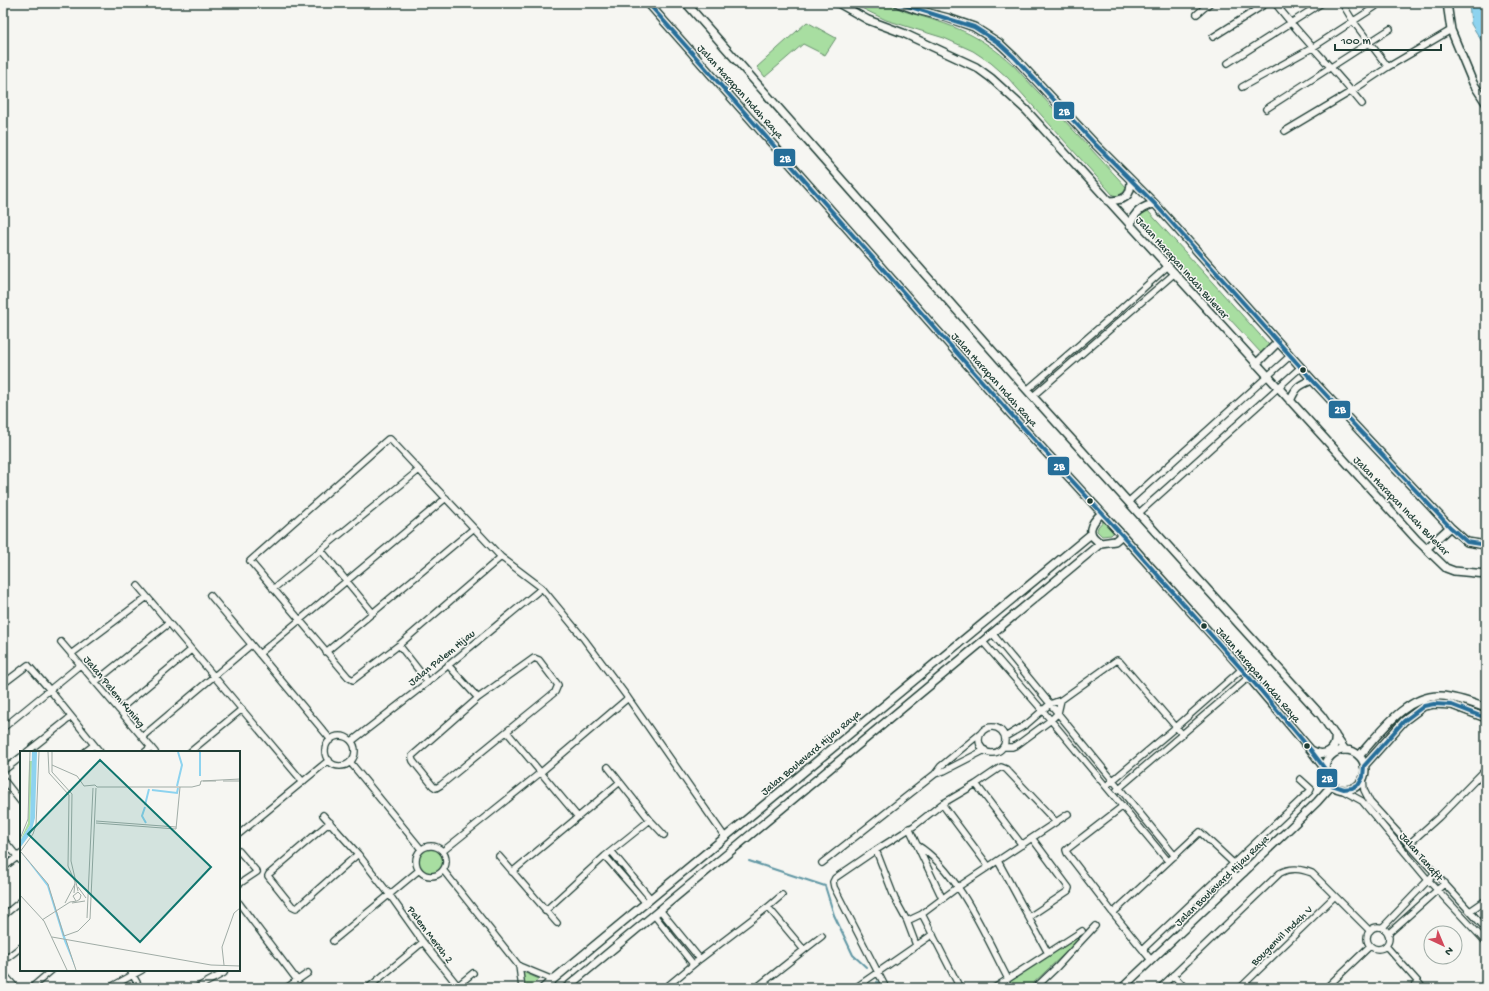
<svg xmlns="http://www.w3.org/2000/svg" width="1489" height="991" viewBox="0 0 1489 991" font-family="'Gochi Hand',sans-serif">
  <rect width="100%" height="100%" fill="#f6f6f2"/>
  <filter id="ink" filterUnits="userSpaceOnUse"><feTurbulence type="fractalNoise" baseFrequency=".025" numOctaves="2"/><feDisplacementMap in="SourceGraphic" scale="8" xChannelSelector="R" yChannelSelector="G"/><feConvolveMatrix kernelMatrix="1 2 1 2 8 2 1 2 1" color-interpolation-filters="sRGB"/></filter>
  <g filter="url(#ink)">
    <!-- green -->
    <path fill="#a8dea1" stroke="#648e6a" d="M851 3C861 3 874 1 885 3 892 4 900 10 907 12 952 25 978 33 1013 65L1128 189 1118 196 1113 195 1008 78 991 63 973 51 944 38 886 20Z
      M807 22 836 38 825 55 803 44 765 77 757 67Z
      M1148 211 1269 345 1266 350 1261 353 1138 219 1142 214Z
      M1103 521 1114 532 1111 535 1102 536 1097 531 1098 527Z
      M416 861a15 15 0 1 1 30 0a15 15 0 1 1-30 0Z
      M1076 936 1078 937 1079 940 1028 988H998Z
      M523 972 539 979 528 988H525Z"/>
    <!-- water -->
    <path fill="#8dd3ef" stroke="#6197a4" d="M1469 3H1486V48L1471 24Z"/>
    <g fill="none" stroke-linecap="round" stroke-linejoin="round">
      <!-- stream -->
      <path stroke="#6197a4" stroke-width="2" d="M749 861 825 886 834 915 853 955 866 967
        M877 982 881 988"/>
      <!-- minor casing -->
      <g stroke="#1f3d34" stroke-width="8">
        <path id="minor" d="M1275 3C1302 38 1334 69 1362 104
          M1342 3 1353 21 1388 67
          M1197 14 1210 3
          M1213 37 1267 3
          M1228 63 1322 3
          M1242 87 1312 48 1375 7
          M1266 109 1390 29
          M1285 131 1352 91 1388 67 1451 30
          M1027 390 1116 313 1168 266
          M1033 396 1175 273
          M1128 502 1290 356
          M1139 513 1301 367
          M321 550 373 613
          M501 557 399 645 353 680 348 677 250 561 388 439H390L501 557 542 588 584 639 628 698 725 837
          M138 586 303 782
          M273 589 419 470
          M210 595 331 740
          M992 633 1175 856
          M61 642 155 752
          M983 642 1049 718 1168 861
          M399 645 428 682
          M326 652 473 529
          M71 654 147 597
          M259 654 446 498
          M534 658 539 660 558 685 555 692 441 785 436 788 433 786 413 761 412 758V756L478 698Z
          M448 665 478 698
          M95 682 169 623
          M3 684 28 665 49 689 100 752
          M119 710 191 650
          M979 740a13 13 0 1 1 26 0a13 13 0 1 1-26 0Z
          M3 728 80 665
          M507 732 578 817
          M325 751a15 15 0 1 1 30 0a15 15 0 1 1-30 0Z
          M142 737 251 645
          M1005 737 1027 724 1050 704 1061 700 1117 660 1120 662 1182 734
          M352 741 428 682 542 588
          M1003 747H1012L1017 745 1051 720 1058 713 1061 700
          M27 752 71 717
          M85 752 94 745
          M145 752 151 747
          M190 752 242 709
          M350 762 421 849
          M608 767 650 820 664 835
          M3 771 21 757
          M935 774 944 771 985 750
          M1363 777 1364 790 1370 802 1486 929
          M3 779 21 802
          M976 784 1022 845
          M1106 786 1176 727 1242 669
          M1340 789 1362 801 1428 880 1486 942
          M1117 790 1249 677
          M942 804 989 867
          M323 815 358 854 389 894 423 942 458 986
          M330 822 269 874 268 876 292 906 296 908 298 907 358 854
          M909 828 942 898
          M239 834 329 760
          M3 839 21 861
          M1409 844 1439 817 1486 769
          M917 845C958 870 986 937 1008 979
          M416 861a15 15 0 1 1 30 0a15 15 0 1 1-30 0Z
          M876 850 895 899 907 921 916 945
          M239 851 257 872 239 884
          M443 851 540 773 628 698
          M612 852 651 899
          M499 856 557 923
          M605 856 646 903
          M998 861 1048 953
          M822 863 935 774 941 766 981 733
          M3 868 21 854
          M1228 869 1237 879
          M443 870 519 966 553 980
          M512 872 620 782
          M239 903 297 980
          M768 907 782 895
          M660 910 700 959
          M545 911 605 856 650 820
          M1470 911 1486 900
          M1113 913 1067 853 1066 850 1123 806
          M654 915 693 964
          M3 916 21 901
          M1029 917 1068 891 1069 888 1032 838
          M907 921 922 914
          M1367 938a11 11 0 1 1 22 0a11 11 0 1 1-22 0Z
          M1382 928 1435 873
          M1388 934 1445 883
          M333 941 418 871
          M1386 946 1418 982 1412 988
          M1143 949 1310 791 1311 789 1300 779
          M804 950 822 936
          M1151 960 1113 913 1200 832 1244 873
          M3 961 21 947
          M519 966 522 988
          M130 970 140 988
          M3 973 16 988
          M1173 975 1185 988
          M1418 982 1423 988
          M456 987 473 973
          M31 988 52 970
          M109 988 142 970
          M196 988 224 973 225 970
          M286 988 308 973
          M368 988 423 942
          M665 988 700 959 768 907 804 950 756 988
          M855 988 933 934
          M886 988 834 887 833 882 835 878 876 850 914 826 942 804 976 784 1001 767 1006 769 1055 821
          M960 988 922 914 958 887 1068 814
          M994 988 1082 931
          M1035 988 1057 967 1095 926
          M1160 988 1280 873C1291 867 1301 869 1312 873L1370 931
          M1240 988 1335 896
          M1326 988 1370 946"/>
      </g>
      <!-- tertiary casing -->
      <g stroke="#1f3d34" stroke-width="10">
        <path id="tertiary" d="M648 3 1009 412 1122 535 1242 669 1310 749 1325 769
          M686 3 1027 390 1321 715 1345 750
          M838 3 868 20 903 33 976 67 991 78 1026 110 1417 540 1446 568 1454 571 1486 574
          M898 3 917 10 948 18 974 27 999 43 1014 57 1096 145 1155 204 1314 382 1450 527 1467 542 1486 545
          M1447 3 1451 30 1473 83 1486 103
          M1108 201C1125 200 1131 198 1131 180
          M1130 225C1134 213 1142 206 1155 204
          M1256 364 1278 342
          M1290 401C1296 387 1299 385 1312 380
          M1102 513C1091 523 1084 534 1101 543L1115 541 1122 535
          M1426 549 1450 527
          M1311 750C1324 758 1337 751 1335 735
          M1325 770a20 20 0 1 1 40 0a20 20 0 1 1-40 0Z
          M1359 756C1380 733 1407 694 1441 696 1457 697 1472 703 1486 708
          M1364 766 1404 721 1424 706 1434 704 1452 705 1486 718
          M543 988 1091 534
          M566 988 1101 543
          M1122 988 1285 833 1317 802 1332 785"/>
      </g>
      <!-- minor -->
      <use href="#minor" stroke="#f6f6f2" stroke-width="5.5"/>
      <!-- tertiary -->
      <use href="#tertiary" stroke="#f6f6f2" stroke-width="7"/>
      <!-- bus-1 casing -->
      <g stroke="#f6f6f2" stroke-width="7">
        <path id="bus-1" d="M648 3 1009 412 1122 535 1262 692 1310 749 1325 769 1327 778 1332 785 1344 789 1352 788 1359 784 1363 777 1364 766 1404 721 1424 706 1434 704 1452 705 1486 718
          M898 3 974 27 999 43 1014 57 1096 145 1155 204 1314 382 1450 527 1467 542 1486 545"/>
      </g>
      <!-- bus-1 -->
      <use href="#bus-1" stroke="#256e99" stroke-width="4"/>
    </g>
  </g>
  <!-- markers -->
  <g fill="#1f3d34" stroke="#f6f6f2" stroke-width="1.5">
    <circle cx="1303" cy="370" r="3.5"/>
    <circle cx="1090" cy="501" r="3.5"/>
    <circle cx="1204" cy="626" r="3.5"/>
    <circle cx="1307" cy="746" r="3.5"/>
  </g>
  <g text-anchor="middle" stroke-width="3" stroke-linejoin="round" paint-order="stroke">
    <!-- street labels -->
    <g font-size="11" fill="#1f3d34" stroke="#f6f6f2">
      <text transform="translate(741 91) rotate(48)" y="4">Jalan Harapan Indah Raya</text>
      <text transform="translate(1183 267) rotate(48)" y="4">Jalan Harapan Indah Bulevar</text>
      <text transform="translate(995 379) rotate(48)" y="4">Jalan Harapan Indah Raya</text>
      <text transform="translate(1402 505) rotate(46)" y="4">Jalan Harapan Indah Bulevar</text>
      <text transform="translate(441 657) rotate(-39)" y="4">Jalan Palem Hijau</text>
      <text transform="translate(1259 674) rotate(49)" y="4">Jalan Harapan Indah Raya</text>
      <text transform="translate(115 691) rotate(50)" y="4">Jalan Palem Kuning</text>
      <text transform="translate(810 752) rotate(-40)" y="4">Jalan Boulevard Hijau Raya</text>
      <text transform="translate(1422 856) rotate(49)" y="4">Jalan Tanafit</text>
      <text transform="translate(1221 880) rotate(-44)" y="4">Jalan Boulevard Hijau Raya</text>
      <text transform="translate(431 934) rotate(53)" y="4">Palem Merah 2</text>
      <text transform="translate(1281 935) rotate(-44)" y="4">Bougenvil Indah V</text>
    </g>
  </g>
  <!-- overview -->
  <g transform="translate(20 751)">
    <rect width="220" height="220" fill="#f6f6f2"/>
    <path d="M9 10H12L10 74 0 90 8 72Z" fill="#a8dea1"/>
    <path d="M12 1H17L15 67 11 82 0 97V90L10 74ZM0 100 28 133 56 219 44 190 27 135Z" fill="#8dd3ef"/>
    <path fill="none" stroke="#8dd3ef" stroke-width="2" d="M180 1V25M157 35 162 14 158 1M132 39 157 42 158 37M125 54 129 38M125 56 122 65 126 72"/>
    <path fill="none" stroke="#a0aca6" stroke-width="1" d="M28 1 29 22 49 44 48 115 55 131 54 142M32 1V21L52 43 51 110 58 140M32 14 57 25 64 35 75 34 77 36M181 30 220 28M183 30H196M203 30H220M77 36H172L180 34 181 30M76 70 156 76M76 72 156 78 160 36M0 88 8 68 10 1M0 101 13 83 16 74 19 1M1 101 28 133 44 185M58 136 66 147M0 144 24 170 47 219M45 152 55 133M52 152 65 150M67 167 73 37M22 169 50 151 57 150 60 148 61 144 58 141 53 145 56 150M44 185 58 180 70 168 76 37M32 186 191 214 220 215M46 189 56 219M204 214 202 196 214 162 220 157"/>
    <path fill="#0f766e" fill-opacity="0.15" stroke="#0f766e" stroke-width="2" d="M80 9 191 116 120 191 8 83Z"/>
    <rect width="220" height="220" fill="none" stroke="#1f3d34" stroke-width="2"/>
  </g>
  <g stroke="#f6f6f2" stroke-width="1.5">
    <rect x="1053" y="101" width="22" height="19" rx="4" fill="#256e99"/>
    <rect x="773" y="148" width="23" height="19" rx="4" fill="#256e99"/>
    <rect x="1328" y="400" width="23" height="19" rx="4" fill="#256e99"/>
    <rect x="1047" y="456" width="23" height="20" rx="4" fill="#256e99"/>
    <rect x="1316" y="768" width="22" height="20" rx="4" fill="#256e99"/>
  </g>
  <g font-size="11" text-anchor="middle" font-weight="bold" fill="#fff">
    <text x="1064" y="115">2B</text>
    <text x="785" y="162">2B</text>
    <text x="1340" y="413">2B</text>
    <text x="1059" y="470">2B</text>
    <text x="1327" y="782">2B</text>
  </g>
  <!-- margin -->
  <rect width="1489" height="991" fill="none" stroke="#f6f6f2" stroke-width="16"/>
  <rect x="8" y="8" width="1473" height="975" fill="none" stroke="#1f3d34" stroke-width="1.5" filter="url(#ink)"/>
  <!-- north arrow -->
  <g transform="translate(1443 945) rotate(136)"><circle r="19" fill="#f6f6f2" stroke="#a0aca6"/>
  <path d="M0-3L7 15L0 10L-7 15Z" fill="#d1495b"/>
  <text y="-6" font-size="11" font-weight="bold" text-anchor="middle" fill="#1f3d34">N</text>
  </g>
  <!-- scale -->
  <path d="M1335 44v6h106v-6" fill="none" stroke="#1f3d34" stroke-width="2"/>
  <text x="1341" y="44" font-size="12" fill="#1f3d34" stroke="#f6f6f2" stroke-width="3" paint-order="stroke">100 m</text>
</svg>
